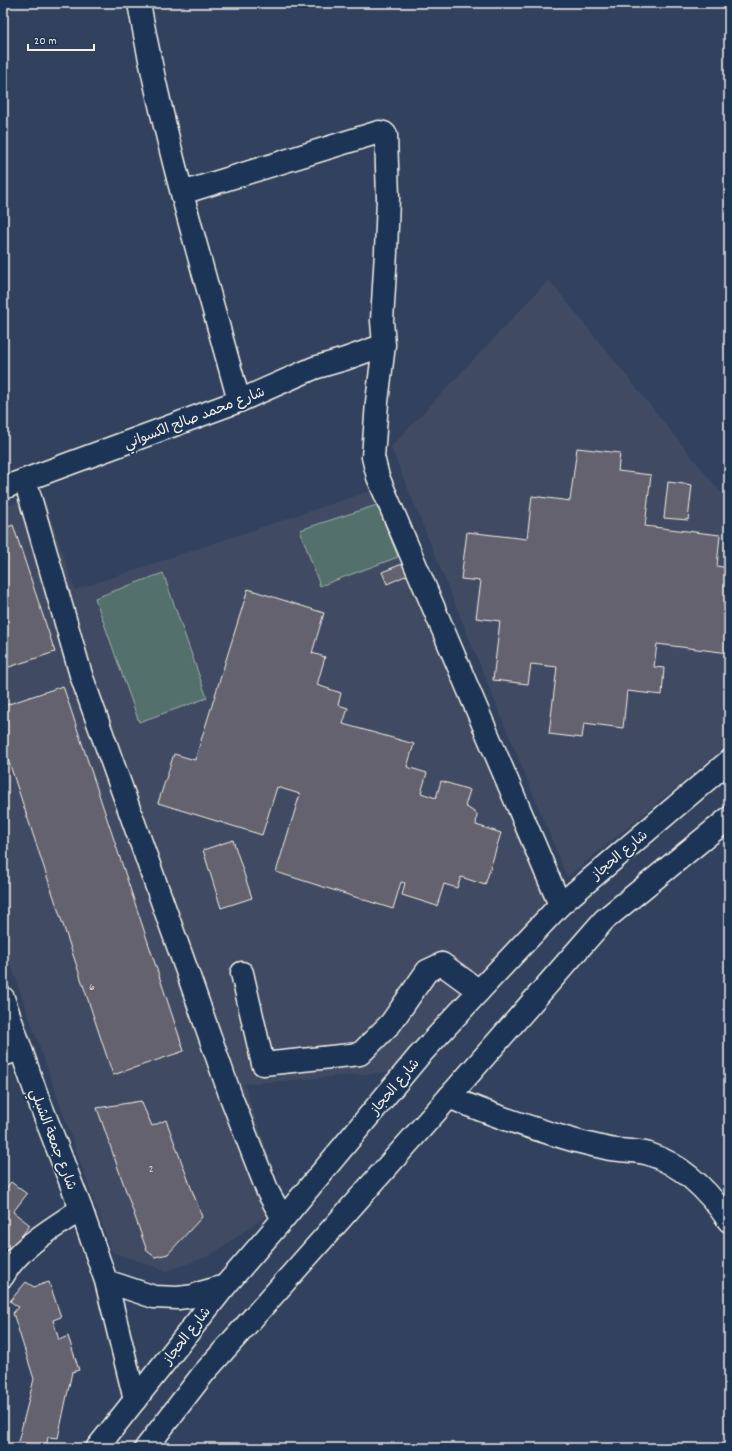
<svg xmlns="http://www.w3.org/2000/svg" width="732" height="1451" viewBox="0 0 732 1451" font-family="Dekko,'Playpen Sans Arabic',sans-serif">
  <rect width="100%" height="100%" fill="#32425e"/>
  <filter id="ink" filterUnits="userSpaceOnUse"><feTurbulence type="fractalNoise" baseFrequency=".025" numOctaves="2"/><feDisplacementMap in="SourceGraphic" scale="8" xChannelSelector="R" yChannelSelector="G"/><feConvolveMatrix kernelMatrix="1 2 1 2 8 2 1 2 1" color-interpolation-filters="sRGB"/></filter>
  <g filter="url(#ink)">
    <!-- built -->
    <path fill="#414c63" d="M549 280 729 503V744L567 877 391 447Z
      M376 489 553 898 478 974 389 1072 244 1084 285 1203 209 1256 167 1271 112 1252 3 942V507L43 495 75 590Z"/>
    <!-- green -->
    <path fill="#526f6d" stroke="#a3b0aa" d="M377 505 398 557 320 586 300 530Z
      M163 573 207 698 139 722 95 598Z"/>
    <!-- building -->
    <path fill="#64626e" stroke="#f4f1e8" d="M577 448 620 453 618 471 651 475 645 526 720 535 717 566 729 568V653L657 644 654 667 664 668 662 695 627 691 623 728 584 723 582 738 549 734 557 667 531 664 528 684 493 680 500 621 476 618 481 581 461 579 467 532 527 539 532 496 570 501Z
      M668 482 692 485 688 520 664 518Z
      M13 525 55 652 3 669V529Z
      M726 547H729V565H724Z
      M410 561 414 572 387 584 382 572Z
      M248 589 324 613 312 653 325 657 317 685 341 693 338 705 348 708 343 724 414 744 407 767 427 773 421 793 436 798 441 781 470 790 465 806 477 814 476 825 501 833 485 885 461 877 457 888 444 884 437 906 402 895 405 883 401 882 393 909 276 872 300 794 277 787 262 835 158 803 174 754 195 760Z
      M63 686 184 1051 113 1075 3 744V706Z
      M233 840 252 898 221 908 203 850Z
      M141 1101 152 1126 166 1120 202 1217 168 1254 155 1257 147 1251 97 1108Z
      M11 1182 27 1194 13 1212 30 1225 9 1252 3 1247V1192Z
      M26 1282 34 1287 49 1282 61 1317 53 1320 59 1340 68 1336 79 1370 72 1372 58 1438 48 1437 46 1448 18 1442 34 1379 13 1313 18 1307 10 1301Z"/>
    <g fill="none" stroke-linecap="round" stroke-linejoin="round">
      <!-- minor casing -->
      <g stroke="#f4f1e8" stroke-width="25">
        <path id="minor" d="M139 3C163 138 203 269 239 401
          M182 193 379 132 384 133 386 135 388 198 386 252 382 321 384 345 377 402 373 457 378 477 560 905
          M25 480 81 675 187 971 231 1097 268 1192 283 1219
          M3 488 239 401 314 368 345 359 384 345
          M242 973 263 1064 360 1054 391 1023 427 971 442 964 479 991
          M3 998 36 1093 81 1209 106 1281 135 1400
          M3 1055 20 1049
          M449 1097C488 1114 528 1127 569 1139 582 1143 597 1146 610 1149 623 1151 637 1150 649 1154 683 1165 710 1193 729 1221
          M3 1276C19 1246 54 1228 81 1209
          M106 1281 154 1297 178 1298 194 1296 200 1293 225 1286"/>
      </g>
      <!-- major casing -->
      <g stroke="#f4f1e8" stroke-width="25">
        <path id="major" d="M97 1448 225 1286 283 1219 418 1057 479 991 560 905 729 761
          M146 1448 203 1374 449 1097 604 920 729 818"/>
      </g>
      <!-- minor -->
      <use href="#minor" stroke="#1d3557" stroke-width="22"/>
      <!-- major -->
      <use href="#major" stroke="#1d3557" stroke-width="22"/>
    </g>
  </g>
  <g text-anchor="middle" stroke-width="3.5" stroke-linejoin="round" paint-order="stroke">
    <!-- number labels -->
    <g font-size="12" fill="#d0cdca">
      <text x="92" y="990">6</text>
      <text x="151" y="1172">2</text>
    </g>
    <!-- street labels -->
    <g font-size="14" fill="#f4f1e8" stroke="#1d3557">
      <text transform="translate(194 417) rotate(-21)" y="5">شارع محمد صالح الكسواني</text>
      <text transform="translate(619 854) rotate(-40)" y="5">شارع الحجاز</text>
      <text transform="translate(394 1086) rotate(-50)" y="5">شارع الحجاز</text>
      <text transform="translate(54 1139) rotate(69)" y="5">شارع جمعة الشبلي</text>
      <text transform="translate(186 1335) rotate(-52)" y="5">شارع الحجاز</text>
    </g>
  </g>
  <!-- margin -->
  <rect width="732" height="1451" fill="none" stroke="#1d3557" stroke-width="16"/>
  <rect x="8" y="8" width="716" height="1435" fill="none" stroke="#f4f1e8" stroke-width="1.5" filter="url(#ink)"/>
  <!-- scale -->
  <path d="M28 44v6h66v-6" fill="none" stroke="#f4f1e8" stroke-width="2"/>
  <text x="34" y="44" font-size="12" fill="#f4f1e8" stroke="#1d3557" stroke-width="3" paint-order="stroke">20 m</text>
</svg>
